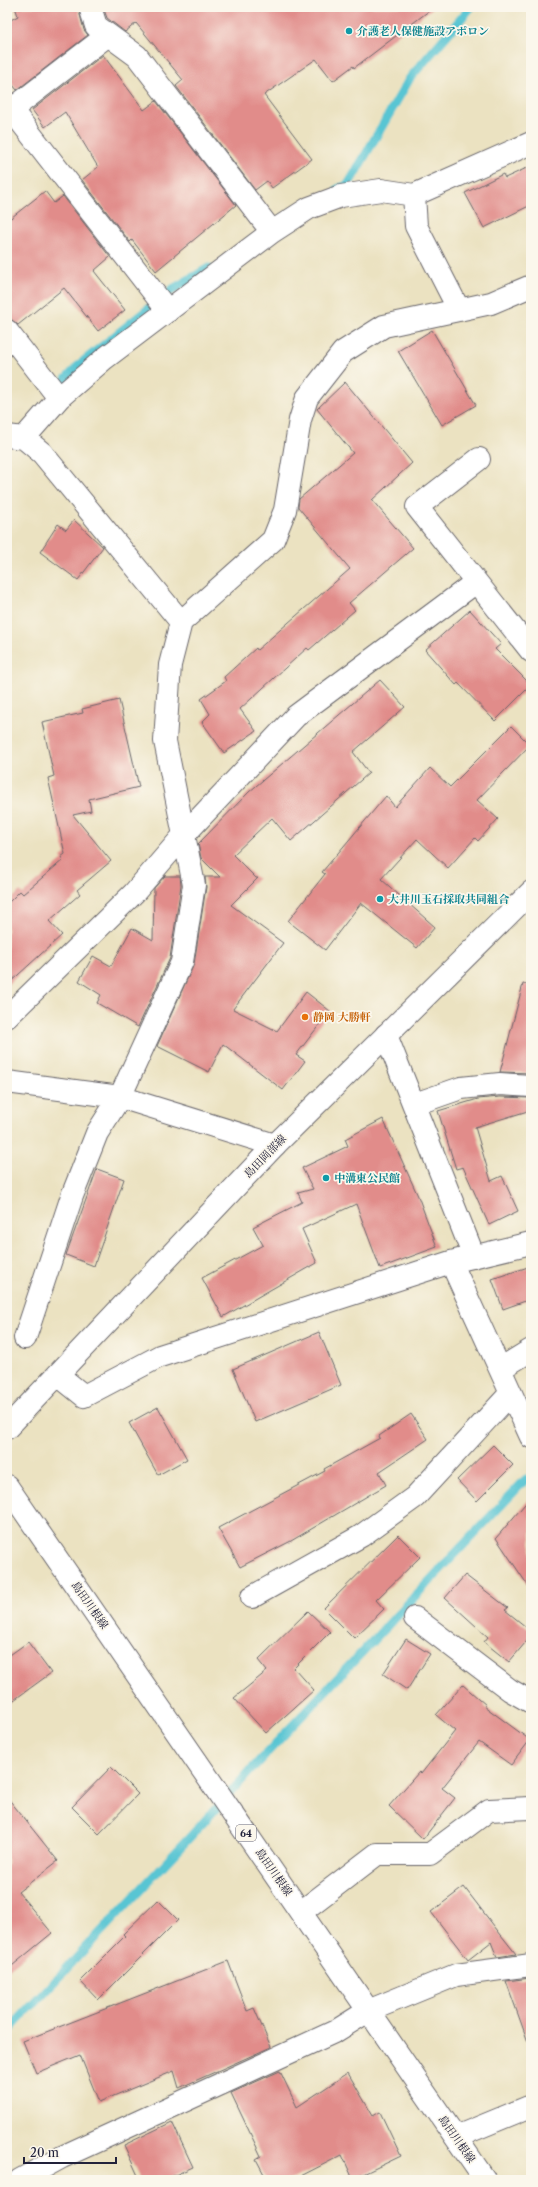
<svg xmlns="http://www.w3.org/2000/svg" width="538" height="2187" viewBox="0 0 538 2187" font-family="'Libre Caslon Text','Noto Serif JP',serif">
  <rect width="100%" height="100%" fill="#fbf7ec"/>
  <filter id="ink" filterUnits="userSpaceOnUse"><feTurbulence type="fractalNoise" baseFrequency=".025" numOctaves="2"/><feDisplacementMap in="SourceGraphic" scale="8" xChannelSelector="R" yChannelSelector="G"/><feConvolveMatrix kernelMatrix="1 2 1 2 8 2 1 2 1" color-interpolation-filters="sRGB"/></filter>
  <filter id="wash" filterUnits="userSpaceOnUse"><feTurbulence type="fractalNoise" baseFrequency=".012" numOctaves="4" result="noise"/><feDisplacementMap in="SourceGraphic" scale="16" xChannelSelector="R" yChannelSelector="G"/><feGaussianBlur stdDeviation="0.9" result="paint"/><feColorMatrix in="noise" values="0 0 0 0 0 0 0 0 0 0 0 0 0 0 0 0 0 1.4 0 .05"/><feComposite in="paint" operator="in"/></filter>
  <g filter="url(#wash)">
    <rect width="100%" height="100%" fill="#ebe2c1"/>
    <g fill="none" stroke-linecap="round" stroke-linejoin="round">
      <!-- stream -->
      <path stroke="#59c5d3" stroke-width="9" d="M338 189 348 185 410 78 471 7
        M66 379 80 364 173 289 209 268
        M7 2032 190 1837 261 1759 526 1479"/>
    </g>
    <g id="blocks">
      <!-- building -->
      <path fill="#e18c8a" d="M15 7H78L84 30 88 35 17 90 7 78V22L18 16Z
        M103 7H434L354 68 353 66 333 81 316 59 264 95 312 159 272 188 267 181 255 190 176 86 183 80 136 23 125 32 107 18Z
        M103 55 144 110 156 101 236 205 156 271 132 240 130 242 82 180 98 167 65 112 45 127 32 110Z
        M531 166V205L484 228 465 193 503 174 505 178Z
        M45 191 54 203 63 196 110 257 94 271 125 310 98 331 64 288 18 325 12 320 7 319V221Z
        M432 330 476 405 442 425 398 351Z
        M345 382 412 463 372 500 413 548 349 603 355 610 309 650 307 648 240 709 256 731 224 753 202 722 210 714 201 699 226 681 224 677 256 648 257 650 350 569 298 507 299 499 353 453 317 409Z
        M74 520 103 547 78 580 40 552 58 524 66 530Z
        M470 610 501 644 495 649 531 685 495 721 458 683 456 685 425 650Z
        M380 680 405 707 353 752 369 773 291 841 272 818 233 855 256 878H258L231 905 283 943 233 1009 277 1031 306 992 330 1011 296 1055 305 1061 283 1090 223 1044 209 1072 157 1046 194 964 206 887 205 877H220L201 858 198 844 249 792Z
        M119 700 139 787 89 799 91 811 73 815 111 861 77 890 80 894 49 921 62 935 7 985V904L20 891 23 894 63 860 61 857 65 854 48 778 54 776 42 722 83 713 82 709Z
        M511 726 530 745 477 800 498 819 478 841 475 838 448 868 417 839 381 879 435 927 417 948 361 903 325 950 288 921 325 874 322 872 386 796 395 807 430 768 450 787Z
        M165 876H180L181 885 170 958 138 1027 97 1003 101 995 79 981 93 956 111 966 132 928 153 940 154 888Z
        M523 984 531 985V1073L500 1072Z
        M500 1097 531 1098V1110L475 1127 491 1181 502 1176 518 1211 489 1225 463 1167 456 1169 438 1111 478 1099Z
        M383 1119 418 1196 437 1247 380 1268 356 1204 302 1229 317 1263 223 1317 202 1278 263 1245 253 1227 302 1202 298 1193 313 1189 302 1168 348 1146 345 1139Z
        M97 1169 124 1179 94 1266 66 1255Z
        M531 1266V1299L503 1309 492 1279Z
        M319 1332 341 1385 255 1422 233 1369Z
        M158 1407 187 1459 158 1475 129 1423Z
        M411 1414 428 1439 379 1472 386 1485 291 1541 240 1567 218 1528 325 1471 324 1469 380 1438 379 1436Z
        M493 1445 513 1465 477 1501 457 1480Z
        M531 1497V1590L496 1538Z
        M398 1535 420 1557 376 1600 384 1609 354 1638 324 1608Z
        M465 1575 508 1608 505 1610 531 1631V1636L509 1662 484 1642 488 1637 445 1598Z
        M308 1611 330 1632 294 1668 314 1690 266 1733 234 1698 267 1671 258 1660Z
        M406 1639 430 1654 407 1690 383 1674Z
        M28 1642 51 1673 7 1705V1657Z
        M463 1685 486 1705 484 1706 530 1740 511 1765 479 1742 442 1788 455 1798 423 1839 389 1806 419 1772 421 1774 455 1731 436 1715Z
        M111 1767 138 1794 99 1834 72 1807Z
        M7 1797 58 1861 18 1892 52 1933 7 1970Z
        M464 1887 501 1935 516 1954 497 1957 491 1942 468 1960 431 1912Z
        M158 1900 178 1920 98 2000 80 1981 125 1936 123 1934Z
        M228 1961 247 2011 254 2008 271 2047 179 2088 174 2071 99 2102 80 2055 36 2073 23 2041Z
        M531 1978V2042H528L506 1981Z
        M280 2071 297 2107 348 2073 373 2116 380 2112 401 2156 353 2179 342 2155 293 2180H267L256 2159 261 2156 231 2093Z
        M172 2122 193 2167 164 2180H140L124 2145Z"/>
    </g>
  </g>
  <g filter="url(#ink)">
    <use href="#blocks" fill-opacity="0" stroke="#68656a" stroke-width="1"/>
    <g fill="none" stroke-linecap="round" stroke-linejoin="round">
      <!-- minor casing -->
      <g stroke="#68656a" stroke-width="24">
        <path id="minor" d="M90 7 96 26 137 56 272 232
          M7 104 168 311
          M11 110 108 35
          M414 195 416 226 459 310
          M7 331 59 398
          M7 436 24 438 42 453 181 622
          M24 438 59 398 104 359 272 232 309 208 341 196 381 190 414 195 531 143
          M479 459 417 507 531 651
          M7 1017 134 893 184 835 296 716 476 582
          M386 1035 474 1257
          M7 1082 120 1097 275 1145
          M415 1104 461 1088 500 1084 531 1086
          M451 1262 531 1437
          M25 1338 72 1196 97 1133 120 1097 182 962 194 885 165 741 170 665 181 622 273 540 285 510 300 420 307 398 343 352 384 326 491 303 531 286
          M500 1369 531 1350
          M58 1375 84 1396 160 1356 451 1262 531 1243
          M252 1597 361 1536 415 1497 511 1393
          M415 1618 510 1690 531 1702
          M301 1912 377 1854H430L489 1810 531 1808
          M456 2137 531 2106
          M20 2180 62 2157 336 2031 368 2011 456 1975 531 1965"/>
      </g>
      <!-- major casing -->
      <g stroke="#68656a" stroke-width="24">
        <path id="major" d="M7 1428 275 1145 531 892
          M7 1486 485 2180"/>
      </g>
      <!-- minor -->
      <use href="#minor" stroke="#fff" stroke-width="22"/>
      <!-- major -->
      <use href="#major" stroke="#fff" stroke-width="22"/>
    </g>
  </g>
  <!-- markers -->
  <g fill="#0f9aa8" stroke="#fbf7ec" stroke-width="1.5">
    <circle cx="349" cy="31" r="4"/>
    <circle cx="380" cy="899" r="4"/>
    <circle cx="326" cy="1178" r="4"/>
  </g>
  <circle fill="#e8710a" stroke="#fbf7ec" stroke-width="1.5" cx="305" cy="1017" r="4"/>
  <g text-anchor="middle" stroke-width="3.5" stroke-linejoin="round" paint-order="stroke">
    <!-- shield labels -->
    <rect fill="#fbf7ec" stroke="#636270" stroke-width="1" x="236" y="1825" width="20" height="16" rx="3"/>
    <g font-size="10" font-weight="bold" fill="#22223b">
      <text x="246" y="1837">64</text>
    </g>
    <!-- culture labels -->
    <g font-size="11" font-weight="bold" fill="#0d838f" stroke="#fbf7ec" text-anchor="start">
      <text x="357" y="35">介護老人保健施設アポロン</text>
      <text x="388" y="903">大井川玉石採取共同組合</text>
      <text x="334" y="1182">中溝東公民館</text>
    </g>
    <!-- food labels -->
    <g font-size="11" font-weight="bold" fill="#c56008" stroke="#fbf7ec" text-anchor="start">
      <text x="313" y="1021">静岡 大勝軒</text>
    </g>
    <!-- street labels -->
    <g font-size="11" fill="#22223b" stroke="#fbf7ec">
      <text transform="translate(265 1156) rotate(-46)" y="4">島田岡部線</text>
      <text transform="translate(90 1605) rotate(55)" y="4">島田川根線</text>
      <text transform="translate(274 1872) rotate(55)" y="4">島田川根線</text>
      <text transform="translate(457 2139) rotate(55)" y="4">島田川根線</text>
    </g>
  </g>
  <!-- margin -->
  <rect width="538" height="2187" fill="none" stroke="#fbf7ec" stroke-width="24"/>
  <!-- scale -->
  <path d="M24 2157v6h92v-6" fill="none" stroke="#22223b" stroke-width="2"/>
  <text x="30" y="2157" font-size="12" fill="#22223b" stroke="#fbf7ec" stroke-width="3" paint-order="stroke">20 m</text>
</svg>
